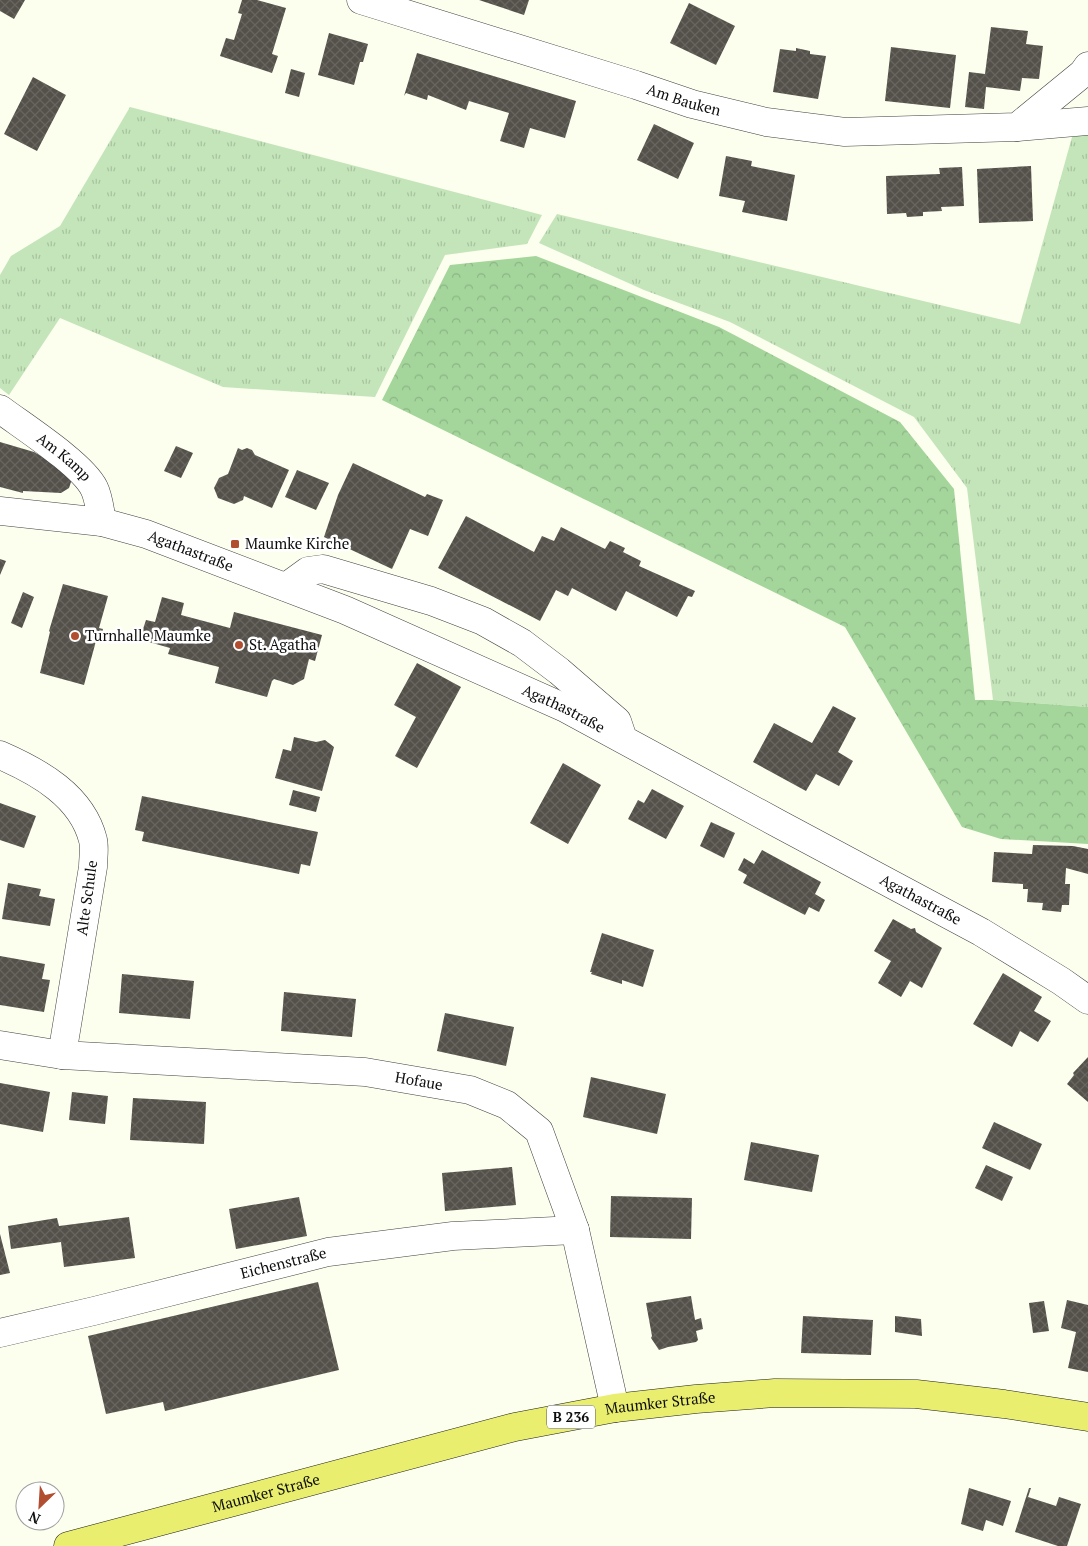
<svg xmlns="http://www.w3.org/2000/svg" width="1088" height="1546" viewBox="0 0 1088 1546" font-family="'PT Serif',serif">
  <defs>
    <pattern id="grass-tufts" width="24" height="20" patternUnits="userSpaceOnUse" patternTransform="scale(1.25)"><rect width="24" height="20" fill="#c4e5ba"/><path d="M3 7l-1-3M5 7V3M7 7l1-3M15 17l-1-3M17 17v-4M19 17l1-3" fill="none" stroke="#a7c39f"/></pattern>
    <pattern id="forest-crowns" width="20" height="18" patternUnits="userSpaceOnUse" patternTransform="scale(1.25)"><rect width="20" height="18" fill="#a4d59b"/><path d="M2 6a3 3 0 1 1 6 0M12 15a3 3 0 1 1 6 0" fill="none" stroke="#8cb684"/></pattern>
    <pattern id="building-cross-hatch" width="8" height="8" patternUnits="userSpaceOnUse" patternTransform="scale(1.25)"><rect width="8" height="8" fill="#54514a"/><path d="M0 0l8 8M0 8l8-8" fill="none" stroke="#686560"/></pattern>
  </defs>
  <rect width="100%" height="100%" fill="#fcfeee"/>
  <!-- grass -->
  <path fill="url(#grass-tufts)" d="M130 107 542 215 527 244 445 255 375 397 223 387 60 318 9 395 0 388V275L11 256 60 226Z
    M1088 134V707L993 700 967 488 914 417 730 322 644 290 539 243 557 214 1020 324 1072 137Z"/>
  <!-- forest -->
  <path fill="url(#forest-crowns)" d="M536 256 719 327 900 422 954 489 975 700H993L1088 707V844L1001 839 962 827 845 627 382 400 450 265Z"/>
  <!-- building -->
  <path fill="url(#building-cross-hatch)" d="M0 0H25L14 19 0 11Z
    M242 0H257L286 8 272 54 278 56 272 73 220 56 226 38 234 40 242 14 238 13Z
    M479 0H529L524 15Z
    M689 3 735 26 716 65 670 43Z
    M991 27 1028 31 1026 44 1043 46 1039 79 1022 78 1020 91 986 87 984 109 965 107 969 72 985 74Z
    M329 33 368 44 363 62H360L354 85 318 75Z
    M891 47 956 55 950 108 885 101Z
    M796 48 810 51V54L826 56 818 99 773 92 780 49 796 51Z
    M417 53 576 101 565 138 530 128 524 148 500 141 509 113 469 101 466 110 428 95 427 100 406 93 404 96Z
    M291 69 305 73 299 97 285 93Z
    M33 77 66 95 37 151 4 134Z
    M654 124 694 143 678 179 637 160Z
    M726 156 752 161 751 166 795 175 787 221 742 212 745 201 719 196Z
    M1031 166 1033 221 979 223 977 169Z
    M962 167 964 206 941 207 942 211 923 212V216L907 217 906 213 887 214 886 176 940 174 939 168Z
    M0 442 34 452 67 471 72 479 69 488 61 493 23 491V493L0 487Z
    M176 446 193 453 181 478 164 471Z
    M238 448 242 450 247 448 252 450 255 455 289 470 272 508 244 496 243 500 234 504 218 498 214 488 219 478 228 474Z
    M353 463 425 497 427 494 443 500 428 536 410 529 392 569 324 537 338 495Z
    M297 470 329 483 316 510 285 497Z
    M466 516 534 552 542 536 554 541 561 527 605 549 610 541 625 548 623 552 641 561 639 566 695 591 692 597 688 596 677 617 626 591 616 611 572 588 568 596 556 590 540 621 438 568Z
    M0 559 6 561 0 575Z
    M63 584 108 596 99 628 103 629 99 642 96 641 84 685 40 673 50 632 49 631Z
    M23 592 34 597 22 628 11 623Z
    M162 597 184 603 181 615 230 628 234 612 322 635 315 661 309 659 304 679 293 685 274 679 272 681 267 697 215 683 219 667 168 654 170 648 149 642 151 634 142 632 146 620 155 622Z
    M417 663 461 687 417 768 395 756 416 717 394 705Z
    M833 706 856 718 838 752 853 761 839 786 816 774 806 791 753 762 774 723 812 743Z
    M294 737 316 742 325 740 334 747 322 791 275 778 283 749 291 751Z
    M563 763 601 785 568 844 530 823Z
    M652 789 684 806 666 839 628 819 638 800 644 803Z
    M293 790 320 797 316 812 289 805Z
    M142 796 318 832 310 866 301 864 299 874 142 841 144 832 135 830Z
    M0 803 36 816 24 848 0 840Z
    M711 822 735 833 724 858 700 846Z
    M1033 845 1073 846 1088 849V874L1066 868 1065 884H1070L1069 905H1062L1061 912 1042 910 1043 903 1027 902 1028 889H1023V884L992 882 994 852 1032 854Z
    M762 850 821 882 815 894 825 900 819 912 809 907 805 915 743 883 747 875 738 870 744 858 754 864Z
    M8 883 41 889 39 896 55 899 50 926 2 919Z
    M893 919 911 929 915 928 916 932 942 948 922 988 910 981 901 997 878 983 891 961 874 951Z
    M602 933 654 950 643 987 622 980V984L591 974 592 972H590Z
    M0 956 45 964 42 979 50 980 44 1012 0 1005Z
    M1003 973 1042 997 1034 1011 1051 1021 1038 1042 1020 1031 1012 1047 973 1024Z
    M122 974 194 981 190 1019 119 1013Z
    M284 992 356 999 352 1037 281 1031Z
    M445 1013 514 1027 506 1066 437 1051Z
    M1088 1057V1102L1067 1084 1074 1075 1073 1073Z
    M591 1077 666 1094 657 1134 583 1117Z
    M0 1083 50 1092 43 1132 0 1124Z
    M72 1092 108 1096 105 1124 69 1120Z
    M133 1098 206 1102 204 1144 130 1140Z
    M994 1122 1042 1144 1030 1170 982 1148Z
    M751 1142 819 1155 812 1192 744 1180Z
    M986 1165 1013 1177 1002 1201 975 1188Z
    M512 1167 516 1205 445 1211 442 1173Z
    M611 1196 692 1198 691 1239 610 1237Z
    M299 1197 307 1236 236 1249 229 1209Z
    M129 1217 135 1258 64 1267 61 1242 11 1249 8 1226 57 1218 59 1226Z
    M0 1234 10 1273 0 1275Z
    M318 1282 339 1370 165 1411 163 1402 106 1414 88 1336Z
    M691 1296 695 1320 701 1318 703 1329 696 1331 698 1340 696 1342 668 1347 659 1350 651 1338 652 1336 646 1303Z
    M1067 1300 1088 1305V1372L1068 1368 1076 1332 1061 1328Z
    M1044 1301 1049 1331 1033 1333 1029 1303Z
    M803 1316 873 1320 871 1355 801 1353Z
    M895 1316 921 1319 922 1336 895 1332Z
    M969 1488 1011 1501 1003 1526 986 1520 983 1531 961 1524Z
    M1029 1488H1031L1028 1497 1056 1506 1059 1497 1081 1504 1067 1546H1058L1015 1532Z"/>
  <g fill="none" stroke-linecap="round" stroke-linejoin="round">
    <!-- minor casing -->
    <g stroke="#404040" stroke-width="29">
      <g id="minor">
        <path id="s1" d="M361 0 636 85 692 104 766 122 845 132 1017 127 1083 73 1088 66"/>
        <path d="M1017 127 1088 121"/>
        <path id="s2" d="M0 409C24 427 82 464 94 488 99 498 100 511 102 522"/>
        <path id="s3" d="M0 511 102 522 146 534 345 610 565 708 779 824 981 932 1061 981 1088 1000"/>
        <path d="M286 587 308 571 323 569 431 601 483 621 522 643 559 671 617 721 621 733"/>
        <path d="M0 755C39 772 82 796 93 840 95 848 93 859 93 867L62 1055"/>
        <path id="s4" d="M0 1045 62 1055 365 1072 470 1090 507 1105 539 1131 575 1230 615 1408"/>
        <path id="s5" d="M0 1333 94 1311 328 1252 453 1236 575 1230"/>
      </g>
    </g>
    <!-- major casing -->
    <g stroke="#1e1e1e" stroke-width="29">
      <g id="major">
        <path id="s6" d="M68 1546 515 1427 615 1408 696 1399 775 1393 916 1394 1004 1404 1088 1417"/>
      </g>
    </g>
    <!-- minor -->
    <use href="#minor" stroke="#fff" stroke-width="28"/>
    <!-- major -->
    <use href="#major" stroke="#e9ee6e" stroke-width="28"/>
  </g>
  <!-- markers -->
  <g fill="#b14e30" stroke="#fff" stroke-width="2">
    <rect x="230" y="539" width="10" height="10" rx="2.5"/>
    <circle cx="75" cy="636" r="5"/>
    <circle cx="239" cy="645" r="5"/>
  </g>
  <g text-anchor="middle" stroke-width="5" stroke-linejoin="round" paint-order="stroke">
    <!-- shield labels -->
    <rect fill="#fff" stroke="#565656" stroke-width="1" x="547" y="1405.5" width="48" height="23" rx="4"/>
    <g font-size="14" font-weight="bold" fill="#0d0d0d">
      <text x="571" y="1422">B 236</text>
    </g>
    <!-- street labels -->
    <g font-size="15" fill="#0d0d0d" stroke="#fff">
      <text dy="5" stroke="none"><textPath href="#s1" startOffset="338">Am Bauken</textPath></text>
      <text dy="5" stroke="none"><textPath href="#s2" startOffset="80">Am Kamp</textPath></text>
      <text dy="5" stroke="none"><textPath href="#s3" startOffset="196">Agathastraße</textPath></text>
      <text dy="5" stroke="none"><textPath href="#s3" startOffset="601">Agathastraße</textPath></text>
      <text transform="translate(87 898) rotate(-82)" y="5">Alte Schule</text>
      <text dy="5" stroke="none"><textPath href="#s3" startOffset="1006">Agathastraße</textPath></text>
      <text dy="5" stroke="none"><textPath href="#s4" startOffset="421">Hofaue</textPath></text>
      <text dy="5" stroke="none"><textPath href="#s5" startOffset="292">Eichenstraße</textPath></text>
      <text dy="5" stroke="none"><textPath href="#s6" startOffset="610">Maumker Straße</textPath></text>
      <text dy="5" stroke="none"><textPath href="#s6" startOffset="205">Maumker Straße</textPath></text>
    </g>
    <!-- poi labels -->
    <g font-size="15" fill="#0d0d0d" stroke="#fff" text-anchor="start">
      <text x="245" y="549">Maumke Kirche</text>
      <text x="85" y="641">Turnhalle Maumke</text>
      <text x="249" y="650">St. Agatha</text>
    </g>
  </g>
  <!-- north arrow -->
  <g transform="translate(40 1506) rotate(205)"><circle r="24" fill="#ffffff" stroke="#9e9e9e"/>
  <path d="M0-4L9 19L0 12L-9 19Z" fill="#b14e30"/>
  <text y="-8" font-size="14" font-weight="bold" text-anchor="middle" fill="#0d0d0d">N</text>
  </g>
</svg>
